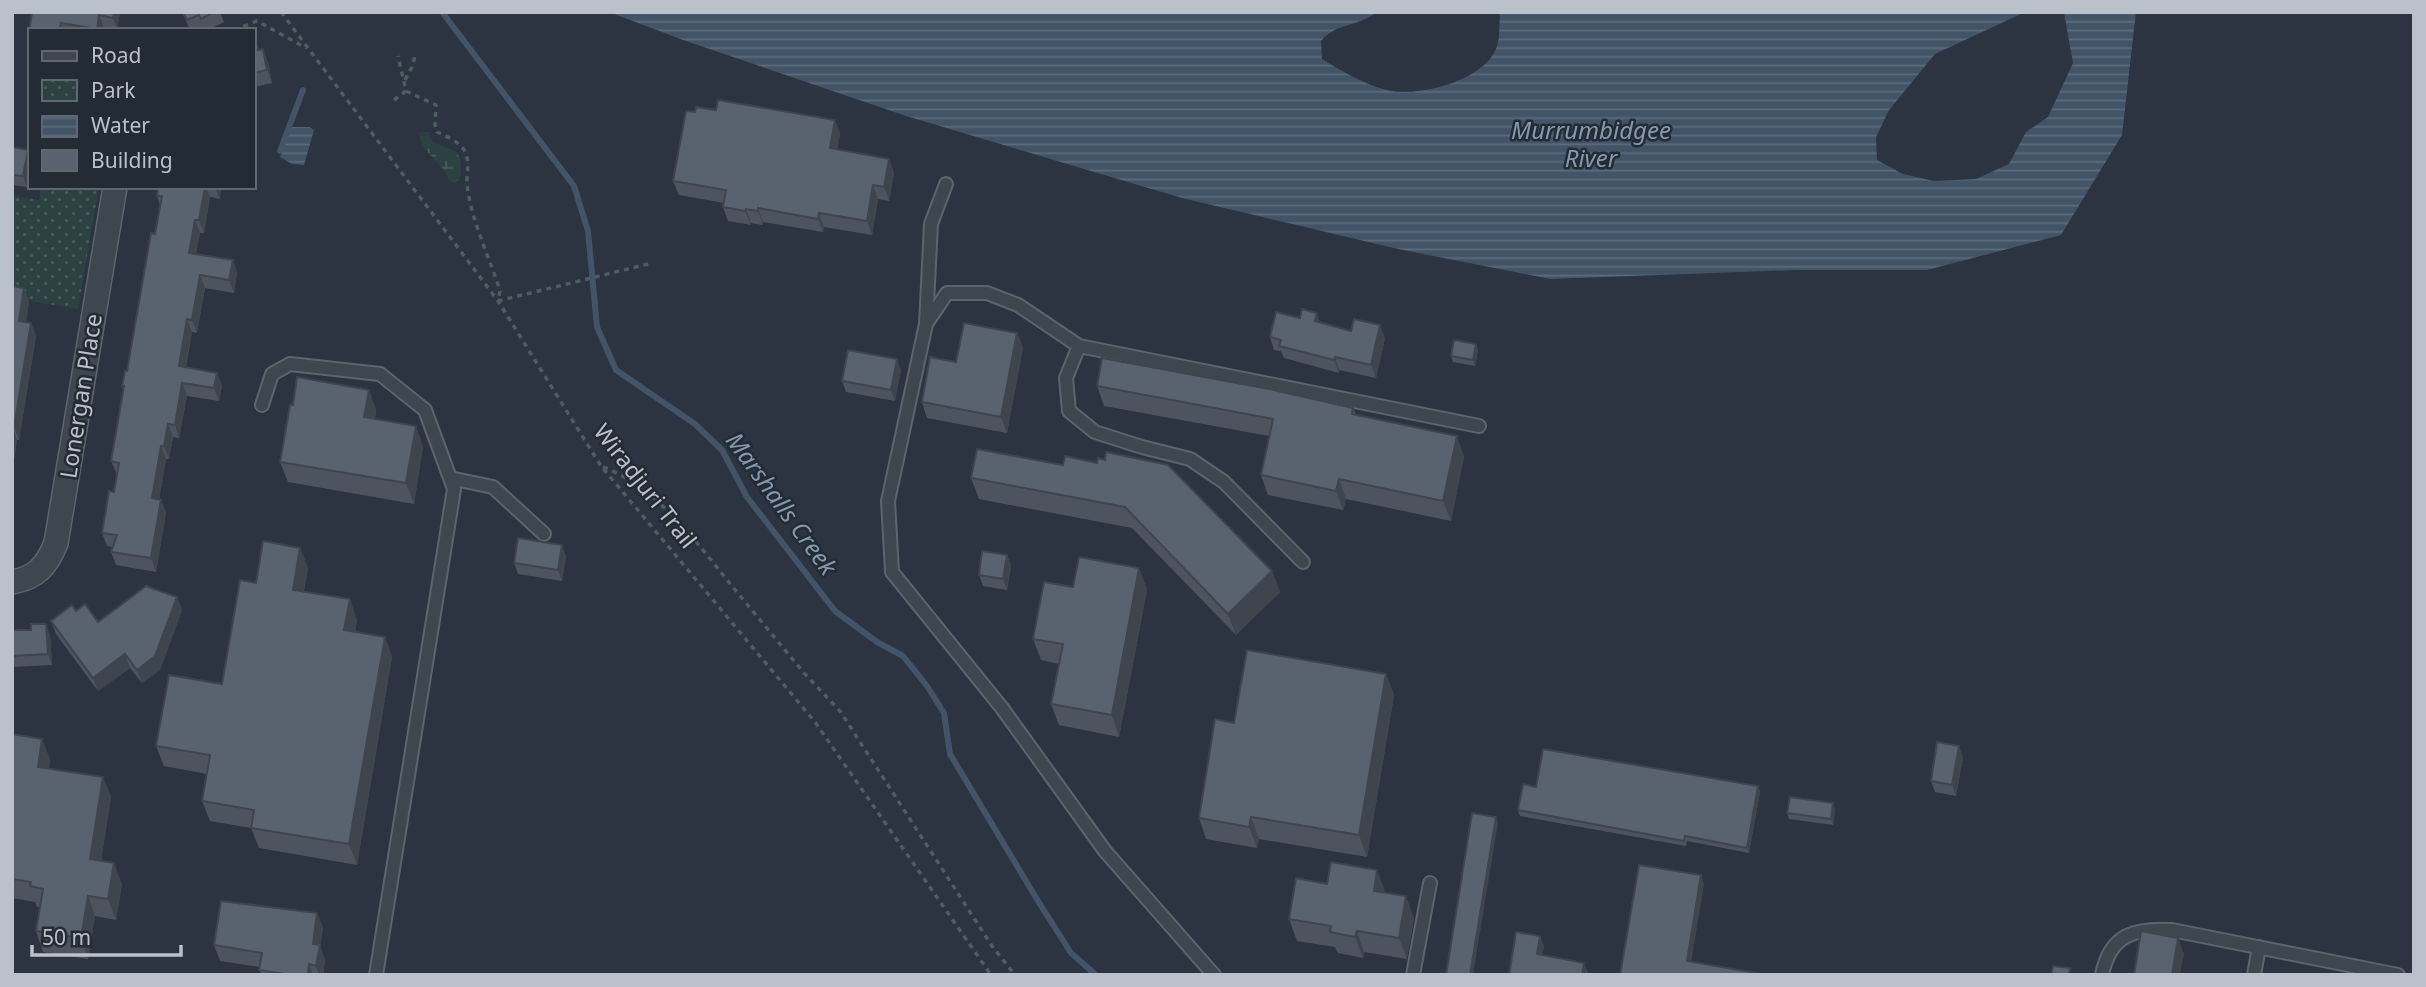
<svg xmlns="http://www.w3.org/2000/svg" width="2426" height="987" viewBox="0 0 2426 987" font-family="'Noto Sans',sans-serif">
  <defs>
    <pattern id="wetland-marsh" width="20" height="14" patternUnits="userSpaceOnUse" patternTransform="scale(1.75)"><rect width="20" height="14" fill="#2e4142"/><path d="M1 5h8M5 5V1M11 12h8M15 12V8" fill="none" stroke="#4a5b5c"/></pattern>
    <pattern id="park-dots" width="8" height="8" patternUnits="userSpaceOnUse" patternTransform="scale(1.75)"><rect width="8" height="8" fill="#2e4142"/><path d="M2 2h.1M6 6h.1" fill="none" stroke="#4a5b5c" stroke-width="1.8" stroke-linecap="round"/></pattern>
    <pattern id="water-rules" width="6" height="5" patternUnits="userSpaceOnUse" patternTransform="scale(1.75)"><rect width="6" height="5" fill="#445468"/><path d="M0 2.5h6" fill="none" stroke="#5d6b7c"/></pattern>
  </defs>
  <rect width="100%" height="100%" fill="#2b3440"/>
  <!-- wetland -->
  <path fill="url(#wetland-marsh)" d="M429 132 433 142 457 152 461 162V175L456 183 449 181C444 162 421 154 419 133Z"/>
  <!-- park -->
  <path fill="url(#park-dots)" d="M41 187H99L78 309 12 298V195L39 200Z"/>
  <!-- water -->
  <path fill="url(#water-rules)" d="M609 12H1377C1356 28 1337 22 1321 41L1322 59C1343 72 1367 86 1391 91 1424 96 1491 79 1498 42 1500 34 1499 24 1500 15L1495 12H2025L1935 54 1889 110 1876 137 1877 160 1903 174 1934 181 1976 179 2009 164 2026 132 2048 117 2073 63 2064 13 2061 12H2136L2122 135 2061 235 1927 270H1797L1550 279 1398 249 1182 198 906 116 683 40Z
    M291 127H310L314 130 304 165 292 164 280 157Z"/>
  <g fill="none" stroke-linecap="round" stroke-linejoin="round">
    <!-- stream -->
    <path stroke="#445468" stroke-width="6" d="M442 12 574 186 588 231 597 327 616 370 695 424 722 450 747 497 835 611 877 642 903 656 927 686 944 713 950 754 1038 901 1071 953 1096 975
      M280 151 303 90"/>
    <!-- service casing -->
    <g stroke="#5c646d" stroke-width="16">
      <path id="service" d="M926 324 931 224 946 184
        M1079 346 1479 426
        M262 405 272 374 290 364 380 374 425 410 454 489 376 975
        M450 478 493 487 544 534
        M1214 975 1105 851 1002 708 892 572 888 501 926 324 947 293H987L1018 305 1079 346 1066 378 1069 411 1095 432 1142 447 1190 459 1224 482 1303 562
        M1413 975 1430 883
        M2102 975C2110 934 2135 928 2172 930L2398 975
        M2254 975 2259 947"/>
    </g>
    <!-- minor casing -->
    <g stroke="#5c646d" stroke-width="26">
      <path id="minor" d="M12 582C37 578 47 565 56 543L115 187"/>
    </g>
    <!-- path -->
    <path stroke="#4d5d60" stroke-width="3.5" stroke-dasharray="5 5" stroke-linecap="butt" d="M281 12 498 301 601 466 815 722 991 975
      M234 30 257 21 306 48
      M405 80 412 67 415 56
      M406 91 436 105 435 124 437 132C446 136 458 141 464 150 470 160 467 171 467 182 469 216 490 258 500 291L498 301 652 263
      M394 100 406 91 398 56
      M603 467C658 488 696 542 732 586 756 615 780 644 804 673L840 711 992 946 1015 975"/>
    <!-- service -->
    <use href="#service" stroke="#3e4650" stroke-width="12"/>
    <!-- minor -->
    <use href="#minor" stroke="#3e4650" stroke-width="23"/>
  </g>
  <!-- wall -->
  <path fill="#4d545f" d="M25 12H120L117 30 104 28 103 30H30V33L29 32 32 14Z
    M182 12H220L224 22 208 30H205L203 27 198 30H190Z
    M254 37 259 50 268 62 272 83 254 87Z
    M716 110 835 120 840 134 837 150 889 159 894 173 889 201 878 199 872 235 824 227 823 232 763 222V225L751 223V225L728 221 723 207 724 203 679 195 673 181Z
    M12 147 28 150 30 155V173L27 187 12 185Z
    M158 187H221L220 199 210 197 204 233H200L196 254 233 260 237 273 234 293 205 288 197 333 192 332 186 367 217 373 222 386 219 401 187 396 179 438 173 437 169 459H166L159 500H161L166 513 156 572 116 565 111 552 113 547 107 546 102 533 114 492 117 475 111 461 123 390 122 386 127 371 155 234 160 205 157 196Z
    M12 286 29 301 26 322 31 323 36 336 19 440H17L12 473Z
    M1321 323 1351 331 1385 338 1376 378 1339 370V373L1284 358 1281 351 1274 350 1270 337Z
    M1017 333 1023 348 1007 433 927 418 922 402 956 362Z
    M1478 350 1475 366 1453 362 1451 356Z
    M901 370 895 401 846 392 842 381Z
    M1097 386 1353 408 1356 415 1464 456 1451 521 1346 499 1343 510 1268 495 1261 475 1269 436 1104 406Z
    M369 390 376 410 375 419 423 446 414 504 288 482 280 462Z
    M1063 465 1272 571 1280 592 1236 635 1132 528 979 499 971 478Z
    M300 548 308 568 304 591 357 620 355 632 385 637 392 657 357 865 259 848 251 828 210 821 202 801 207 774 164 766 156 746 222 684 256 583Z
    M1007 555 1011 566 1007 590 983 586 979 575Z
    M566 556 562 581 518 574 514 563Z
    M1139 568 1147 590 1119 737 1059 725 1051 704 1059 664 1041 660 1033 639 1073 587Z
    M177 597 182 610 160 670 142 683 130 668 98 691 56 634 51 621 76 611 98 622Z
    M12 630 50 635 52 665 12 667Z
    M1386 674 1394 695 1367 857 1259 839 1257 848 1206 839 1199 818 1234 723Z
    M12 734 42 739 50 760 49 768 103 777 111 797 101 861 122 884 116 920 95 916 88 959 43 952 36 931 40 907H37L35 902 12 898Z
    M1963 757 1956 796 1935 792 1931 781Z
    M1758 786 1760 792 1749 853 1687 841 1686 846 1520 816 1518 810 1536 787Z
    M1835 809 1833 825 1789 819 1787 813Z
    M1377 870 1384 893 1414 918 1407 959 1364 952 1363 958 1338 953 1335 947 1297 941 1289 919 1327 884Z
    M317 913 323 928 320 946 325 960 323 975H261L260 967 220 961 214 945Z"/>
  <!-- shaded-wall -->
  <path fill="#3e454e" d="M114 12H120L117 30 113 18Z
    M99 15 104 28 103 30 97 29Z
    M263 49 268 62 272 83 267 70Z
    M835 120 840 134 835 162 830 148Z
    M28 150 30 155V173L27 187 23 176Z
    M889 159 894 173 889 201 884 187Z
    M873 185 878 199 872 235 867 221Z
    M205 187H206L210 197 204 233 199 220Z
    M215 187H221L220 199Z
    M758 208 763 222V225L758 211Z
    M746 209 751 223V225L745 211Z
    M819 213 824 227 823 232 818 219Z
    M195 220 200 233 194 266 189 253Z
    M233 260 237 273 234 293 229 280Z
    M200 275 205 288 197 333 192 320Z
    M24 288 29 301 24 334 19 321Z
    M1317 313 1321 326 1315 321Z
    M187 319 192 332 183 379 179 366Z
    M31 323 36 336 19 440 14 427Z
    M1380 325 1385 338 1376 378 1371 365Z
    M1017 333 1023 348 1007 433 1001 417Z
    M1476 344 1478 350 1475 366 1473 360Z
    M1335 357 1339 370V373L1334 360Z
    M897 359 901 370 895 401 891 390Z
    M217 373 222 386 219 401 214 388Z
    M182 383 187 396 179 438 175 425Z
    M369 390 376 410 371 437 364 417Z
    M168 424 173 437 169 459 164 446Z
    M416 426 423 446 414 504 406 483Z
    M13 427 17 440 12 473V430Z
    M1457 436 1464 456 1451 521 1443 501Z
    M161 446 166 459 157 512 152 498Z
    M1339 479 1346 499 1343 510 1336 491Z
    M161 500 166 513 156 572 151 558Z
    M562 545 566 556 562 581 558 570Z
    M300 548 308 568 300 610 293 590Z
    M1007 555 1011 566 1007 590 1003 579Z
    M1139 568 1147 590 1119 737 1112 715Z
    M1272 571 1280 592 1236 635 1228 614Z
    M177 597 182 610 160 670 142 683 137 670Z
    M350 599 357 620 352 651 344 630Z
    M46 624 50 635 52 665 48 654Z
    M385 637 392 657 357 865 349 844Z
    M125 654 130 668 98 691 93 678Z
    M1386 674 1394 695 1367 857 1359 835Z
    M42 739 50 760 46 787 38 767Z
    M1959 746 1963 757 1956 796 1952 785Z
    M103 777 111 797 98 880 90 859Z
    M1758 786 1760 792 1749 853 1747 848Z
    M1833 803 1835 809 1833 825 1831 819Z
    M1251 817 1259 839 1257 848 1249 827Z
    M1496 817 1498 823 1473 975H1470Z
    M114 863 122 884 116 920 108 899Z
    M1377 870 1385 891 1381 912 1374 891Z
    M1701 875 1704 884 1690 969 1687 961Z
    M88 896 95 916 88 959 81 938Z
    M1406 896 1414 918 1407 959 1399 938Z
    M317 913 323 928 320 946 325 960 323 975H319L316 966 313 944Z
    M1357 931 1364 952 1363 958 1355 937Z
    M1540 936 1544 946 1541 964 1537 954Z
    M2178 938 2184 954 2180 975H2172Z
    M1584 963 1588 972 1587 975H1582Z
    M309 964 313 975H308Z"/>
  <!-- building -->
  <path fill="#59626f" stroke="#3e454e" stroke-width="2" d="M32 12H114L113 18 99 15 97 29 61 23 60 30H30V32H29Z
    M183 12H214L201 19 199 15 187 20Z
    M254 37 258 50 263 49 267 70 254 73Z
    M718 100 835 120 830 148 889 159 884 187 873 185 867 221 819 213 818 219 758 208V211L746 209 745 211 723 207 726 190 673 181 686 111 695 112 696 107 716 110Z
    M12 147 28 150 23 176 12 175Z
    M158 187H205L199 220H195L189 253 233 260 229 280 200 275 192 320 187 319 179 366 217 373 214 388 182 383 175 425 168 424 164 446H161L152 498 161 500 151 558 111 552 117 535 102 533 109 491 114 492 119 463 111 461 124 386H122L125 371H127L151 233 155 234 162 196H157Z
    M12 286 24 288 19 321 31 323 14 427H13L12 430Z
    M1302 309 1317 313 1315 321 1351 331 1354 319 1380 325 1371 365 1335 357 1334 360 1279 346 1281 340 1270 337 1276 312 1300 318Z
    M964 323 1017 333 1001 417 922 402 930 357 956 362Z
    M1454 340 1476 344 1473 360 1451 356Z
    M848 350 897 359 891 390 842 381Z
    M1102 358 1264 388 1353 408 1352 414 1457 436 1443 501 1339 479 1336 491 1261 475 1273 419 1097 386Z
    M297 377 369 390 364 417 416 426 406 483 280 462 290 405H293Z
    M977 449 1063 465 1065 456 1097 463 1098 458 1105 460 1106 452 1168 465 1272 571 1228 614 1125 507 971 478Z
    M518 538 562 545 558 570 514 563Z
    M263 541 300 548 293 590 350 599 344 630 385 637 349 844 251 828 254 810 202 801 210 755 156 746 169 675 222 684 240 580 256 583Z
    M982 551 1007 555 1003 579 979 575Z
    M1079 557 1139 568 1112 715 1051 704 1063 644 1033 639 1044 582 1073 587Z
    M146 586 177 597 155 656 137 670 125 654 93 678 51 621 72 605 76 611 85 604 98 622Z
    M31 624H46L48 654 12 656V630H31Z
    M1247 650 1386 674 1359 835 1251 817 1249 827 1199 818 1215 719 1234 723Z
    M12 734 42 739 38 767 103 777 90 859 114 863 108 899 88 896 81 938 36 931 43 889 30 886 31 882 12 879Z
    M1937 742 1959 746 1952 785 1931 781Z
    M1543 749 1758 786 1747 848 1685 836 1684 841 1518 810 1523 784 1536 787Z
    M1790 797 1833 803 1831 819 1787 813Z
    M1472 813 1496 817 1470 975H1446Z
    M1331 862 1377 870 1374 891 1406 896 1399 938 1357 931 1355 937 1330 932 1331 926 1289 919 1296 878 1327 884Z
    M1639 865 1701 875 1687 961 1767 975H1620Z
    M221 901 317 913 313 944 320 945 316 966 309 964 308 975H291L259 970 262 953 214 945Z
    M2141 931 2178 938 2172 975H2134Z
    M1516 932 1540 936 1537 954 1584 963 1582 975H1509Z
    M2053 966 2070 968 2069 975H2051Z"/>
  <g text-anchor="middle" stroke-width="5" stroke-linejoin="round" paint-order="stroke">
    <!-- street labels -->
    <g font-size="23" fill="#bbc1ca" stroke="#232b35">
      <text transform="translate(81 396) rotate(-81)" y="8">Lonergan Place</text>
      <text transform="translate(645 486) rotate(52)" y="8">Wiradjuri Trail</text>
    </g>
    <!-- water labels -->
    <g font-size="24" font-style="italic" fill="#8698ad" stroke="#232b35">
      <text x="1591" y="139">Murrumbidgee<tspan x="1591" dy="28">River</tspan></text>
      <text transform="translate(781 504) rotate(54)" y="8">Marshalls Creek</text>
    </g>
  </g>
  <!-- border -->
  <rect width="2426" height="987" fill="none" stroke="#bbc1ca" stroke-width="28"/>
  <!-- legend -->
  <rect x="28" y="28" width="228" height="161" fill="#232b35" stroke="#606771" stroke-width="2"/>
  <rect x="42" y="51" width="35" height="10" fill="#3e4650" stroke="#606771" stroke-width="2"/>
  <text x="91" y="63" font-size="21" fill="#bbc1ca">Road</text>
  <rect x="42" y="80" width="35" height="21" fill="url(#park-dots)" stroke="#606771" stroke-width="2"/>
  <text x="91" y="98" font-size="21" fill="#bbc1ca">Park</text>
  <rect x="42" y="116" width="35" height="21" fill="url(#water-rules)" stroke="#606771" stroke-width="2"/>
  <text x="91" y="133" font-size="21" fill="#bbc1ca">Water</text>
  <rect x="42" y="150" width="35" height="21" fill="#59626f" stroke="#606771" stroke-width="2"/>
  <text x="91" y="168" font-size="21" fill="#bbc1ca">Building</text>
  <!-- scale -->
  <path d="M32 945v10h149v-10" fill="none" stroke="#bbc1ca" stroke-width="3.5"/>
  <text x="42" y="945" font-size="21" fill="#bbc1ca" stroke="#232b35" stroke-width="5" paint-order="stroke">50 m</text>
</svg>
